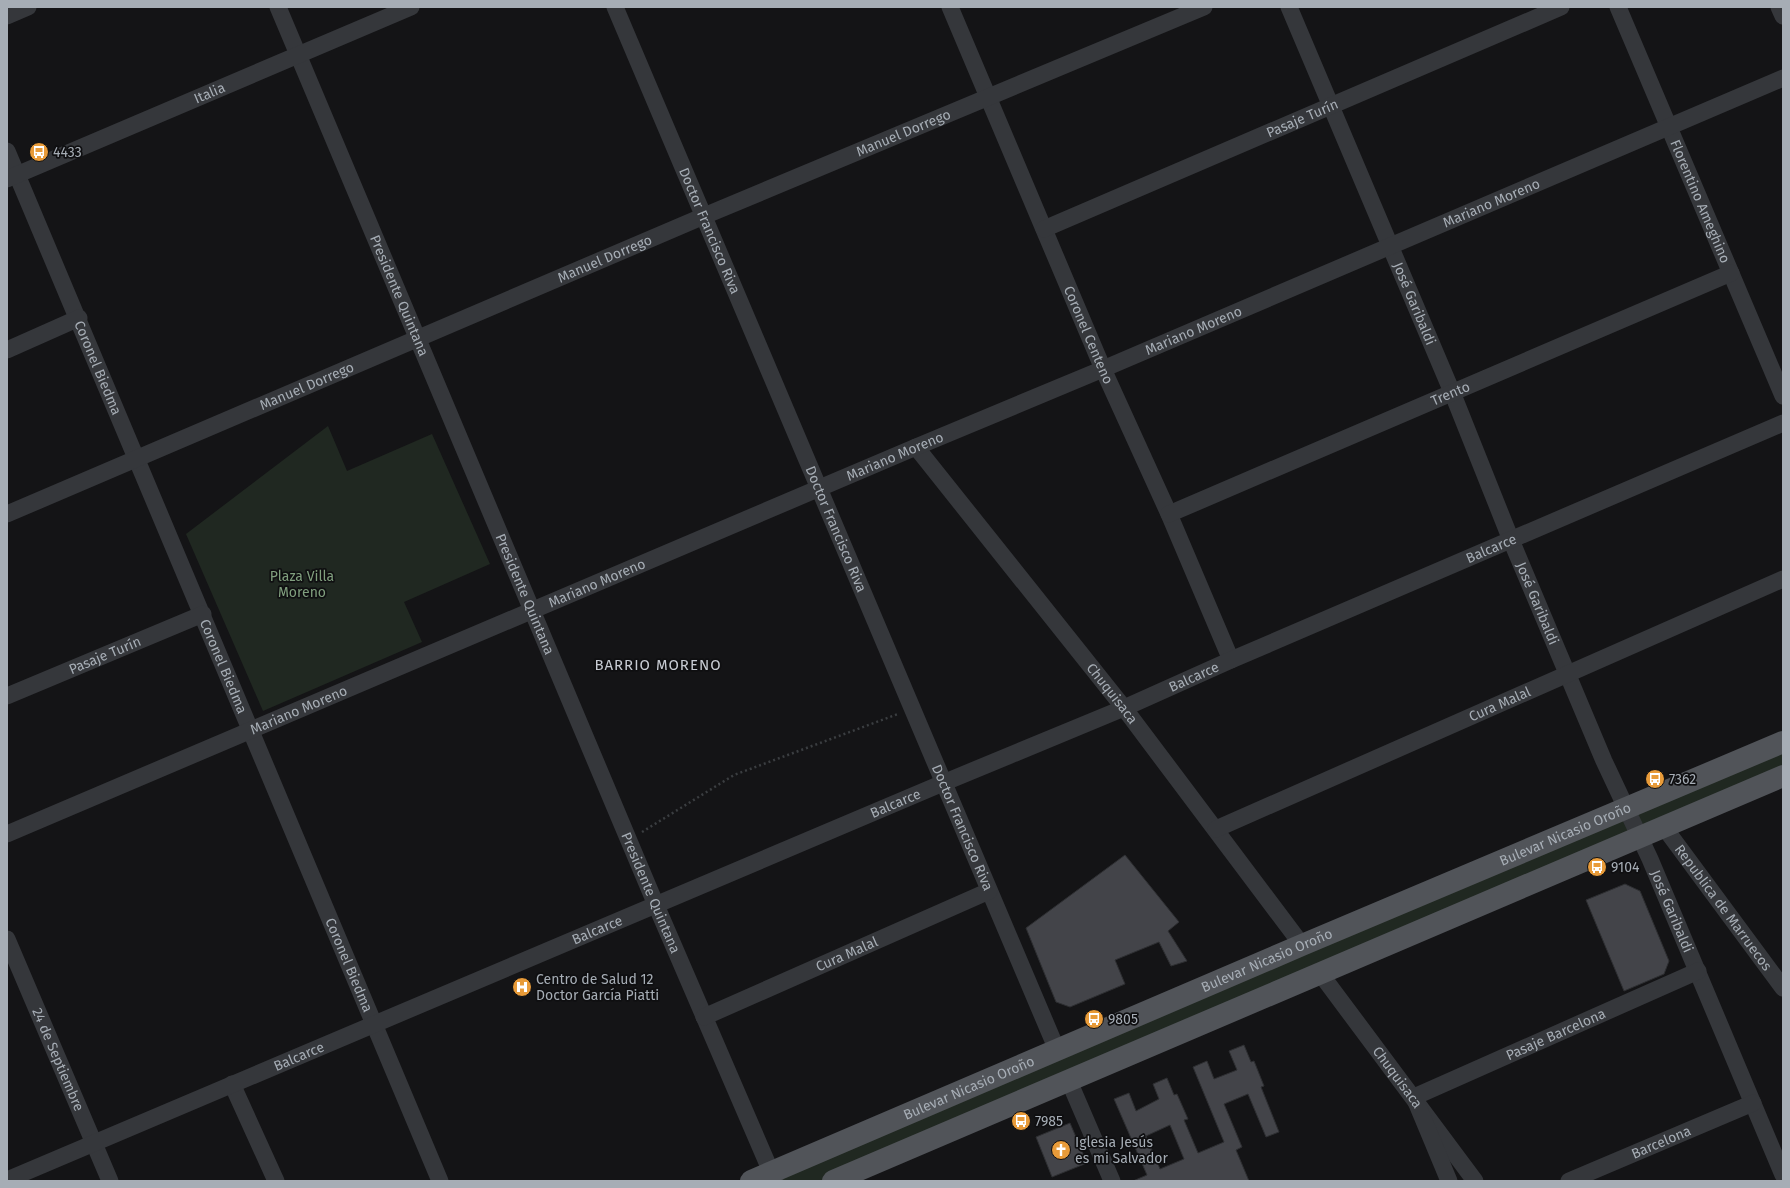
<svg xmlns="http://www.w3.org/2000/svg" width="1790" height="1188" viewBox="0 0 1790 1188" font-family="'Fira Sans',sans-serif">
  <rect width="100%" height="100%" fill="#141416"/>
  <!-- green -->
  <path fill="#202821" d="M328 426 347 471 432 434 490 564 404 602 422 642 263 711 186 534Z
    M1783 742V776L833 1181H751Z"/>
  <!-- building -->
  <path fill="#434449" stroke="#2e2f32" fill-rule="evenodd" d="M1125 855 1179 922 1168 931 1187 961 1171 966 1159 942 1115 960 1125 984 1070 1007 1056 1002 1026 928Z
    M1625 884 1640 891 1669 961 1664 974 1624 991 1586 900Z
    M1244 1045 1251 1062 1254 1061 1264 1086 1261 1087 1279 1132 1266 1137 1248 1094 1224 1104 1242 1147 1236 1150 1249 1181H1133L1147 1175 1114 1099 1129 1093 1136 1111 1159 1099 1153 1084 1167 1078 1174 1095 1177 1094 1188 1119 1184 1120 1198 1153 1224 1142 1193 1067 1207 1061 1214 1079 1237 1070 1229 1051ZM1170 1125 1184 1159 1160 1169 1146 1136Z
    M1070 1123 1087 1163 1052 1177 1036 1137Z"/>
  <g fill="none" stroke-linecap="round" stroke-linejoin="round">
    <!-- path -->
    <path stroke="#3b3e41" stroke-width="2.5" stroke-dasharray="2 3" stroke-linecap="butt" d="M642 832 734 775 898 714"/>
    <!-- minor -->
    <g stroke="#35373b" stroke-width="17">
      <path id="s1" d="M278 7 656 905 775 1181"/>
      <path id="s2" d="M615 7 1057 1050"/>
      <path id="s3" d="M950 7 1103 369 1169 514 1231 660"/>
      <path id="s4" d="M1289 7 1452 392 1511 540 1604 761 1650 859 1783 1175"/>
      <path id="s5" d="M1618 7 1783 396"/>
      <path d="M1779 7 1783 16"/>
      <path d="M7 16 28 7"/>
      <path id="s6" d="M7 151 440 1181"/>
      <path id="s7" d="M7 179 411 7"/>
      <path id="s8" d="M1044 229 1561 7"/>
      <path d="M7 350 79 318"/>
      <path id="s9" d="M916 447 1124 708 1302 945"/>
      <path id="s10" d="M7 514 704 216 1204 7"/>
      <path id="s11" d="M1169 514 1731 273"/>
      <path id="s12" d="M7 696 203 614"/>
      <path id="s13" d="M1664 827 1783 988"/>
      <path id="s14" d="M1216 829 1783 579"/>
      <path id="s15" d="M7 834 916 447 1103 369 1783 78"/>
      <path id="s16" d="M7 939 110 1181"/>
      <path id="s17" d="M1320 973 1475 1181"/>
      <path id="s18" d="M704 1017 989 891"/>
      <path d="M1069 1081 1112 1181"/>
      <path d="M232 1084 276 1181"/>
      <path id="s19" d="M7 1180 943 783 1124 708 1231 660 1783 423"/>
      <path id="s20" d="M1449 1181 1414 1097 1698 971"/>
      <path id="s21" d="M1569 1181 1753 1103"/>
    </g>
    <!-- major -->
    <g stroke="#515459" stroke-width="22">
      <path id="s22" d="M751 1181 1302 945 1783 742"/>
      <path d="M833 1181 1783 776"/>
    </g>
  </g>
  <!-- icons -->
  <defs>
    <g id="bus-disc" transform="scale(1)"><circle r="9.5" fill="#e89b39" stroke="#0f0f11"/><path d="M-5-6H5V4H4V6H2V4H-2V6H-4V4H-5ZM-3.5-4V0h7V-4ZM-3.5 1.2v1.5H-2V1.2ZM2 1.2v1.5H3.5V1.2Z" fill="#fff"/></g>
    <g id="hospital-disc" transform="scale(1)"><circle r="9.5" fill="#e89b39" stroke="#0f0f11"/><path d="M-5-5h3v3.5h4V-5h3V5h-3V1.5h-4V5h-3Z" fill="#fff"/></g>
    <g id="church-disc" transform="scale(1)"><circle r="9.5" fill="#e89b39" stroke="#0f0f11"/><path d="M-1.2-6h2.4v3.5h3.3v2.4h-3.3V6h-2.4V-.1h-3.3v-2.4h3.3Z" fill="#fff"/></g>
  </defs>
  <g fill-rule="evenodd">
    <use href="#bus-disc" x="39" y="152"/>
    <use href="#bus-disc" x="1655" y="779"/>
    <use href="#bus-disc" x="1597" y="867"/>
    <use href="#hospital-disc" x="522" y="987"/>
    <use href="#bus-disc" x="1094" y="1019"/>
    <use href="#bus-disc" x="1021" y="1121"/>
    <use href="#church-disc" x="1061" y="1150"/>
  </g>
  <g text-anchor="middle" stroke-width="3.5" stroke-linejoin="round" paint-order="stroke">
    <!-- street labels -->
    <g font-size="14" fill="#a6adb5" stroke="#0f0f11">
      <text dy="5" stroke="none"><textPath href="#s7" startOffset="220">Italia</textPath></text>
      <text dy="5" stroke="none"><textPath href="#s8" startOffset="281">Pasaje Turín</textPath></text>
      <text dy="5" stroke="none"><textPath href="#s10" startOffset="974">Manuel Dorrego</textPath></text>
      <text dy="5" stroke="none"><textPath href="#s15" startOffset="1613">Mariano Moreno</textPath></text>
      <text dy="5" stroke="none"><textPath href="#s5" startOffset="211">Florentino Ameghino</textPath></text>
      <text dy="5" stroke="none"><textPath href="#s2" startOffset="243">Doctor Francisco Riva</textPath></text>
      <text dy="5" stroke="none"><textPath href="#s10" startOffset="650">Manuel Dorrego</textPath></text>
      <text dy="5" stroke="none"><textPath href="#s1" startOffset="313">Presidente Quintana</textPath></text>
      <text dy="5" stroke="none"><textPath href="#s4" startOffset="322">José Garibaldi</textPath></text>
      <text dy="5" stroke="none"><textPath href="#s15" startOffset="1289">Mariano Moreno</textPath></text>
      <text dy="5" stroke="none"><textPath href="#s3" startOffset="356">Coronel Centeno</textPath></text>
      <text dy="5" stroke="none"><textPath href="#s6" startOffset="235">Coronel Biedma</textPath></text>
      <text dy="5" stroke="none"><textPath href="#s10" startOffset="326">Manuel Dorrego</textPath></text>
      <text dy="5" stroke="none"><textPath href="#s11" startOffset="306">Trento</textPath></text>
      <text dy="5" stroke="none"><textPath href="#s15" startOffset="965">Mariano Moreno</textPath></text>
      <text dy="5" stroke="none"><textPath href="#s2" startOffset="567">Doctor Francisco Riva</textPath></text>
      <text dy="5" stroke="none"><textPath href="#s19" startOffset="1613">Balcarce</textPath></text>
      <text dy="5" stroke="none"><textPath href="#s15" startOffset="641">Mariano Moreno</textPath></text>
      <text dy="5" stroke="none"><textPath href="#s1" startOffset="637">Presidente Quintana</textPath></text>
      <text dy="5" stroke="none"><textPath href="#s4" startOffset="646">José Garibaldi</textPath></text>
      <text dy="5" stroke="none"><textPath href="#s12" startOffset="106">Pasaje Turín</textPath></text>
      <text dy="5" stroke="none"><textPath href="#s6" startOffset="559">Coronel Biedma</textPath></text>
      <text dy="5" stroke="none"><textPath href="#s19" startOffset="1289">Balcarce</textPath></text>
      <text dy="5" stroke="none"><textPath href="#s9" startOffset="315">Chuquisaca</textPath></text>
      <text dy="5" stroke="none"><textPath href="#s14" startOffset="310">Cura Malal</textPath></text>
      <text dy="5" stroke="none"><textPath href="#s15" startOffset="317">Mariano Moreno</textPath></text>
      <text dy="5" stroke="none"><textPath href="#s19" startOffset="965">Balcarce</textPath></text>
      <text dy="5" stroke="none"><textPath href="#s2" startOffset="891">Doctor Francisco Riva</textPath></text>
      <text dy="5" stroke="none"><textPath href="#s22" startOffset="885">Bulevar Nicasio Oroño</textPath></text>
      <text dy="5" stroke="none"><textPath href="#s1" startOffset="961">Presidente Quintana</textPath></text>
      <text dy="5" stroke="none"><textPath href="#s13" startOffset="100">Republica de Marruecos</textPath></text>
      <text dy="5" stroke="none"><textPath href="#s4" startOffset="982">José Garibaldi</textPath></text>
      <text dy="5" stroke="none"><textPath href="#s19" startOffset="641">Balcarce</textPath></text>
      <text dy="5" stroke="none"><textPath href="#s18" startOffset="156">Cura Malal</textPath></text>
      <text dy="5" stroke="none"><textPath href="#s22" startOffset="561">Bulevar Nicasio Oroño</textPath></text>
      <text dy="5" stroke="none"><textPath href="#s6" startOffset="883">Coronel Biedma</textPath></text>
      <text dy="5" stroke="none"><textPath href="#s20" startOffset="246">Pasaje Barcelona</textPath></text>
      <text dy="5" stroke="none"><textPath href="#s19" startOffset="317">Balcarce</textPath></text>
      <text dy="5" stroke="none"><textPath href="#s16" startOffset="131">24 de Septiembre</textPath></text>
      <text dy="5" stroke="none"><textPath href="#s17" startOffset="130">Chuquisaca</textPath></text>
      <text dy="5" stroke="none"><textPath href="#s22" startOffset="237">Bulevar Nicasio Oroño</textPath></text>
      <text dy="5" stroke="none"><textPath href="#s21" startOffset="100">Barcelona</textPath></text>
    </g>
    <!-- poi labels -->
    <g font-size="14" fill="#a6adb5" stroke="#0f0f11" text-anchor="start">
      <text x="53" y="157">4433</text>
      <text x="1669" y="784">7362</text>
      <text x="1611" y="872">9104</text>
      <text x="536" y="984">Centro de Salud 12<tspan x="536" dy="16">Doctor García Piatti</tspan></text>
      <text x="1108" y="1024">9805</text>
      <text x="1035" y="1126">7985</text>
      <text x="1075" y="1147">Iglesia Jesús<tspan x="1075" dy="16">es mi Salvador</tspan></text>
    </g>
    <!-- park labels -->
    <g font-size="14" fill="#809f7e" stroke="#0f0f11">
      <text x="302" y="581">Plaza Villa<tspan x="302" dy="16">Moreno</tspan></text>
    </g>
    <!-- neighbourhood labels -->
    <g font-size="15" letter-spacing="1" fill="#c7cbd2" stroke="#0f0f11">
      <text x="658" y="670">BARRIO MORENO</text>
    </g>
  </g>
  <!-- border -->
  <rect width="1790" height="1188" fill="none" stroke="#a6adb5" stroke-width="16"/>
</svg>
